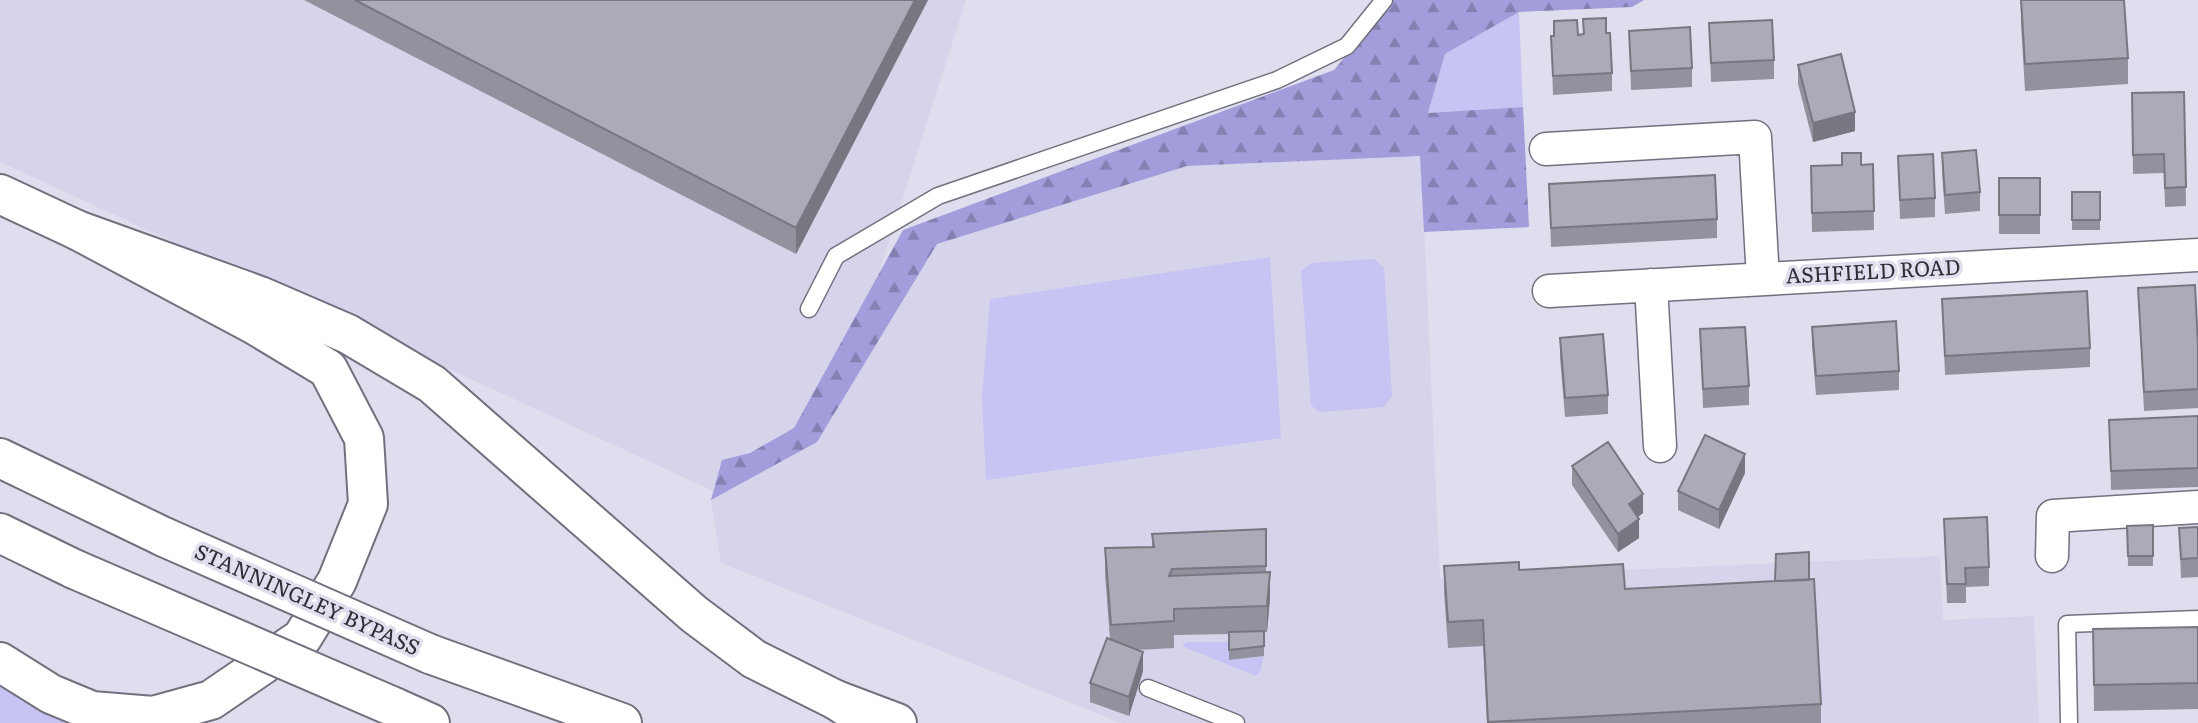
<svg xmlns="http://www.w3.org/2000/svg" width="2198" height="723" viewBox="0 0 2198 723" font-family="Literata,serif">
  <defs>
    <pattern id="forest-firs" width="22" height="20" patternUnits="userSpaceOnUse" patternTransform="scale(1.75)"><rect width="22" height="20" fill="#a39ddb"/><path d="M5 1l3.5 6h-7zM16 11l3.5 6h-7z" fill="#8580b2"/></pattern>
  </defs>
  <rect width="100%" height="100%" fill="#dfdeee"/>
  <!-- built -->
  <path fill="#d5d4eb" d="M0 0H966L834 413 936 244 1187 166 1421 156 1440 578 1940 556 1943 620 2034 616 2039 723H1121L721 563 711 500 720 494 0 162Z"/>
  <!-- green -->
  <path fill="#c7c3f2" d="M1519 12 1523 107 1428 113 1445 54Z
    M1270 257 1281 438 986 480 982 398 990 299Z
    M1374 259 1384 268 1392 396 1384 407 1319 412 1311 405 1301 271 1311 263Z
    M1186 642H1229V660L1264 656 1260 672 1256 676 1182 646Z
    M0 662 74 723H0Z"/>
  <!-- forest -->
  <path fill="url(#forest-firs)" d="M1392 0H1644L1632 7 1519 12 1445 54 1428 113 1523 107 1529 227 1424 232 1420 156 1187 166 937 244 817 442 711 500 722 460 750 453 794 428 903 230 1334 70Z"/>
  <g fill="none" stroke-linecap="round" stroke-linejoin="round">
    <!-- service casing -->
    <g stroke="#71707e" stroke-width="19">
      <path id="service" d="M809 309 836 256 938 196 1277 80 1347 46 1384 0
        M1148 688 1236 723
        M2069 723 2067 624 2198 619"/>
    </g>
    <!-- minor casing -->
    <g stroke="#71707e" stroke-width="35">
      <path id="minor" d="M1546 149 1755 137 1763 279
        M1651 285 1660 446
        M1549 291 2198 255
        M2052 556 2053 516 2198 507"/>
    </g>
    <!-- secondary casing -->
    <g stroke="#71707e" stroke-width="42">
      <path id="secondary" d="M0 194 77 230 260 296 348 334 432 384 694 614 754 659 836 700 897 723"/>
    </g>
    <!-- trunk casing -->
    <g stroke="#71707e" stroke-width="42">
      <path id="trunk" d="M0 458 164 537
        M0 533 74 569
        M430 654 622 723
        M0 662 51 694 92 711 153 716 211 700 302 638 337 581 368 504 364 438 328 369 255 325 77 230
        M836 700 872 723
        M394 707 430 723"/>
    </g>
    <!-- service -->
    <use href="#service" stroke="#fff" stroke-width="16"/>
    <!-- minor -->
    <use href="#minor" stroke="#fff" stroke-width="32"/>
    <!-- secondary -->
    <use href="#secondary" stroke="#fff" stroke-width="38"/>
    <!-- trunk -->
    <use href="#trunk" stroke="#fff" stroke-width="38"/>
    <!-- trunk-bridge casing -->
    <g stroke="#71707e" stroke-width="42" stroke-linecap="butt">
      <path id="trunk-bridge" d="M164 537 430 654
        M74 569 394 707"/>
    </g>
    <!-- trunk-bridge -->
    <use href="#trunk-bridge" stroke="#fff" stroke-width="38"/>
  </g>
  <!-- wall -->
  <path fill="#92929e" d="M304 0H928L796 254Z
    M2021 0 2128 58V84L2025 91 2021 23Z
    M1583 19 1606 33 1612 73V91L1553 95 1551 36H1554V21L1578 35 1583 34Z
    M1709 23 1774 60V79L1711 82Z
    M1629 31 1692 68V87L1631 90Z
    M1798 65 1855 131 1813 142 1798 84Z
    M2184 92 2186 206 2165 207 2164 173 2133 174 2132 93Z
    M1942 153 1980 192V211L1945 214 1942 172Z
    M1898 156 1935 198V217L1900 219Z
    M1873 164 1874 230 1812 232 1811 166Z
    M1999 178H2040V234H1999Z
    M1549 184 1717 219V238L1551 247Z
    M2072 192H2100V230H2072Z
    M2138 288 2198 345V408L2144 411Z
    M1942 299 2090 348V367L1945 375Z
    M1812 327 1899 371V390L1816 395 1812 346Z
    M1700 329 1749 386V405L1703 408Z
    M1560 338 1608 395V414L1565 417 1560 357Z
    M2198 416V487L2111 490 2109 420Z
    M1572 466 1643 513 1638 517 1639 538 1618 552 1572 485Z
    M1745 473 1719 529 1678 510V491Z
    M1944 519 1989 567V586L1966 587V603H1947Z
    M2153 525V566H2128L2127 526Z
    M2198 527V577L2181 578 2179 528Z
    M1266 529V572L1270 598 1267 632H1264V656L1229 660V634L1174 635V648L1137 650 1143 671 1129 716 1090 702V683L1110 640 1105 574V548L1152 547V534Z
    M1444 566 1519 570 1625 589 1809 580 1821 704V723H1487L1483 646 1448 648 1444 592Z
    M2198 627V709L2094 711 2093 629Z"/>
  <!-- shaded-wall -->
  <path fill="#777781" d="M915 0H928L796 254V228Z
    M1855 112V131L1813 142V123Z
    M1745 454V473L1719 529V510Z
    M1643 494V513L1629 523V504Z
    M1639 519V538L1618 552V534Z
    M1270 572V598L1267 632V606Z
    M1143 652V671L1129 716V697Z"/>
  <!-- building -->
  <path fill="#aaaab8" stroke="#777781" stroke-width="2" d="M355 0H915L796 228Z
    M2021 0H2124L2128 58 2025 64Z
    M1606 18V33H1610L1612 73 1553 76 1551 36H1554V21L1577 20 1578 35 1584 34 1583 19Z
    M1772 20 1774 60 1711 63 1709 23Z
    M1690 27 1692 68 1631 71 1629 31Z
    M1841 54 1855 112 1813 123 1798 65Z
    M2184 92 2186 187 2165 188 2164 154 2133 155 2132 93Z
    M1976 150 1980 192 1945 195 1942 153Z
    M1842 153H1861V165L1873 164 1874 211 1812 213 1811 166 1842 165Z
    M1933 154 1935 198 1900 200 1898 156Z
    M1715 175 1717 219 1551 228 1549 184Z
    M1999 178H2040V215H1999Z
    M2072 192H2100V220H2072Z
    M2195 285 2198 345V389L2144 392 2138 288Z
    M2087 291 2090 348 1945 356 1942 299Z
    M1896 321 1899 371 1816 376 1812 327Z
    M1745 327 1749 386 1703 389 1700 329Z
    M1603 334 1608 395 1565 398 1560 338Z
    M2198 416V468L2111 471 2109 420Z
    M1705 435 1745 454 1719 510 1678 491Z
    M1608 442 1643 494 1629 504 1639 519 1618 534 1572 466Z
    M1987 517 1989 567 1965 568 1966 584H1947L1944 519Z
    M2153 525V556H2128L2127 526Z
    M2198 527V558L2181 559 2179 528Z
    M1266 529V566L1172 569 1169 576 1270 572 1267 606 1174 609V621L1111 625 1105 548 1154 547 1152 534Z
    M1809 552V580L1775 581 1776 554Z
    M1519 562V570L1623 564 1625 589 1814 579 1821 704 1488 722 1483 620 1448 622 1444 566Z
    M2198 627V683L2094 685 2093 629Z
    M1264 631V646L1229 650V632Z
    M1107 638 1143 652 1129 697 1090 683Z"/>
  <g text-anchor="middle" stroke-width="7" stroke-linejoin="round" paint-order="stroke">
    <!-- street labels -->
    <g font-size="21" fill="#2d2d33" stroke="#dfdeee">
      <text transform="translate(1873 272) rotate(-3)" y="7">ASHFIELD ROAD</text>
      <text transform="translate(307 600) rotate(24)" y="7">STANNINGLEY BYPASS</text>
    </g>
  </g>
</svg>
